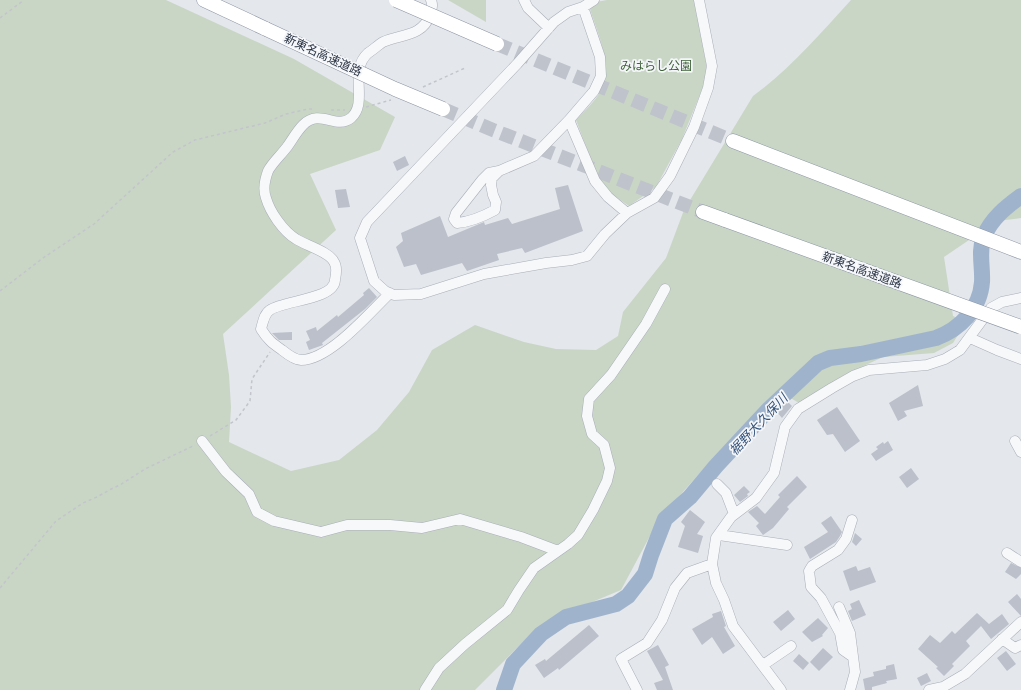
<svg xmlns="http://www.w3.org/2000/svg" width="1021" height="690" viewBox="0 0 1021 690" font-family="'Public Sans','Noto Sans JP',sans-serif">
  <rect width="100%" height="100%" fill="#e4e7ec"/>
  <!-- green -->
  <path fill="#c9d6c5" d="M0 0H166L294 59 395 117 380 150 310 174 336 230 223 334 229 375 231 407 229 442 291 471 339 460 377 430 409 392 432 350 475 325 524 342 556 349 596 350 618 336 623 312 666 258 684 210 753 96C790 69 820 34 851 0H1021V218L997 221 944 257 953 316 966 322 953 343 934 353 883 357 844 375 799 403 782 393 721 449 659 519 621 590 554 618 526 639 475 690H0Z
    M448 0H486V22Z
    M607 0H695L707 69 703 87 682 139 656 187 629 206 606 190 598 178 576 120C586 109 599 98 604 84 612 64 596 29 590 9L596 2Z"/>
  <g fill="none" stroke-linecap="round" stroke-linejoin="round">
    <!-- river -->
    <path stroke="#9fb4cc" stroke-width="16" d="M504 690 513 664 541 634 566 617 616 604 628 596 645 574 651 555 665 519 690 497 716 466 769 409 818 363 830 358 861 354 936 338C960 329 980 309 982 282 983 267 978 251 984 236 992 218 1006 207 1021 196"/>
  </g>
  <!-- building -->
  <path fill="#bbc0ca" d="M405 156 409 165 397 171 393 162Z
    M568 185 583 231 525 253 522 248 497 254 499 260 467 271 462 263 421 275 416 264 404 267 396 247 403 241 401 233 440 216 448 237 484 222 485 225 508 218 512 224 560 209 555 188Z
    M346 189 350 207 338 208 335 190Z
    M369 288 377 297 365 309 322 343 323 345 309 350 306 342 310 340 306 331 316 327 317 331 337 315 338 317 364 295 363 293Z
    M292 332V340H279L272 333Z
    M918 385 923 406 904 411 907 416 898 421 889 403Z
    M787 401 792 406 782 418 776 411Z
    M837 407 860 441 845 452 833 434 827 435 817 420Z
    M888 441 893 450 876 461 871 454 878 449 876 447 883 442 884 444Z
    M911 468 919 479 907 488 899 477Z
    M797 476 807 487 787 507 789 509 773 528 763 535 756 526 759 523 748 512 757 506 765 514 780 497 778 495Z
    M744 486 750 492 747 494 748 496 740 502 734 495Z
    M690 510 705 522 697 534 703 536 698 553 678 547 685 526 681 522Z
    M831 516 842 532 840 536 836 542 810 559 804 547 828 532 821 523Z
    M855 533 862 539 856 546 852 542Z
    M1011 563 1021 568V574L1016 579 1005 572Z
    M856 566 858 571 870 567 876 582 850 591 843 571Z
    M1017 594 1021 599V616L1008 602Z
    M859 600 866 615 852 621 848 611 852 609 850 604Z
    M788 610 795 619 781 631 773 622Z
    M721 611 726 626 724 627 735 646 723 654 712 637 702 645 692 629 713 617 712 614Z
    M977 613 989 624 1002 614 1009 624 991 639 981 626 966 641 970 646 952 664 954 666 944 676 936 668 938 667 918 649 930 635 940 643 952 631 955 634Z
    M818 618 828 628 822 635 823 636 812 642 802 632Z
    M589 625 599 636 559 670 558 668 544 678 535 665 545 659 546 661Z
    M658 645 669 665 665 667 673 690H657L654 683 663 680 647 651Z
    M823 648 833 657 819 671 810 662Z
    M1006 651 1016 664 1007 671 997 658Z
    M799 654 809 663 803 670 793 661Z
    M894 664 897 679 886 681 887 683 872 687V690H865L863 679 874 676 873 672 886 669V666Z
    M927 673 931 681 921 686 917 678Z"/>
  <g fill="none" stroke-linecap="round" stroke-linejoin="round">
    <!-- highway-tunnel -->
    <path stroke="#bfc3cb" stroke-width="14" stroke-dasharray="14 7" stroke-linecap="butt" d="M497 44 733 141
      M443 109 493 130 703 212"/>
    <!-- minor casing -->
    <g stroke="#a9aeb7" stroke-width="11">
      <path id="minor" d="M524 0 528 8 549 28
        M594 0 583 7 568 12 554 22 517 64 367 222 360 238 374 281 385 291 394 295 421 294 484 274 546 263 572 260 587 256 605 234 627 213 654 198 670 176 694 127 708 88 712 66 699 0
        M569 120 595 181 608 197 627 213
        M499 171 489 173 482 180 456 213 454 219 457 223C470 222 484 216 495 210L496 202 493 195 491 185 492 178 499 171 534 156 569 120 594 91 601 76 600 57 583 7
        M390 293C370 312 330 360 301 360 295 360 287 354 282 350 272 343 268 340 261 329 263 322 264 314 270 310 284 300 334 300 335 280 336 275 337 266 334 262 330 252 305 245 296 239 283 231 270 212 266 198 263 190 265 179 268 171 272 163 281 155 287 147 292 140 297 131 303 125 320 108 336 130 351 118 369 102 348 71 368 53 373 50 378 45 383 42 401 34 422 37 430 15 432 10 433 5 431 0
        M970 338 997 350 1021 359
        M202 441 226 472 249 494 257 512 274 521 321 532 347 525H390L422 528 460 519 521 537 558 551
        M1015 441 1021 452
        M717 484 726 493 734 514
        M852 520 846 539 838 550 812 566 809 571 811 587 821 598 840 633 843 650 853 657
        M719 535 787 545
        M1007 553 1021 562
        M839 607 850 633 855 672 850 690
        M1002 639 1015 648 1021 645
        M763 665 791 646
        M425 690 439 668 465 644 507 610 519 590 534 568 568 544 578 535 593 510 607 481 610 468 604 445 592 434 587 416 589 399 611 375 646 324 665 289
        M637 690 621 659 647 643 662 620 675 588 687 573 712 564
        M781 690 733 626 724 600 716 583 712 564 716 538 731 517 756 498 774 473 785 427 798 409 832 388 853 376 869 370 927 365 945 359 960 350 991 308 1002 302 1021 298
        M929 690 943 687 965 674 1021 622"/>
    </g>
    <!-- highway casing -->
    <g stroke="#8b94a3" stroke-width="15">
      <path id="highway" d="M204 0 266 29
        M733 141 1021 252
        M703 212 725 220"/>
    </g>
    <!-- path -->
    <path stroke="#c2c5cb" stroke-width="1.5" stroke-dasharray="3 3" stroke-linecap="butt" d="M0 18 24 0
      M423 87 465 68
      M366 107 391 100
      M331 110H345
      M0 291 43 258 94 224 173 152 195 140 265 123 286 114 308 109H313
      M210 436 236 420 250 401 252 379 270 352
      M0 588 56 521 83 503 97 497 111 489 120 485 145 469 195 445"/>
    <!-- minor -->
    <use href="#minor" stroke="#f7f8fa" stroke-width="10"/>
    <!-- highway -->
    <use href="#highway" stroke="#fff" stroke-width="14"/>
    <!-- highway-bridge casing -->
    <g stroke="#8b94a3" stroke-width="15" stroke-linecap="butt">
      <path id="highway-bridge" d="M396 0 497 44
        M266 29 395 89 443 109
        M725 220 1021 327"/>
    </g>
    <!-- highway-bridge -->
    <use href="#highway-bridge" stroke="#fff" stroke-width="14"/>
  </g>
  <g text-anchor="middle" stroke-width="3.5" stroke-linejoin="round" paint-order="stroke">
    <!-- street labels -->
    <g font-size="12" fill="#2b3445" stroke="#f4f6f9">
      <text transform="translate(323 55) rotate(25)" y="4">新東名高速道路</text>
      <text transform="translate(862 270) rotate(20)" y="4">新東名高速道路</text>
    </g>
    <!-- park labels -->
    <g font-size="12" fill="#3f6138" stroke="#f4f6f9">
      <text x="656" y="70">みはらし公園</text>
    </g>
    <!-- water labels -->
    <g font-size="13" font-style="italic" fill="#34527a" stroke="#f4f6f9">
      <text transform="translate(758 424) rotate(-47)" y="5">裾野大久保川</text>
    </g>
  </g>
</svg>
